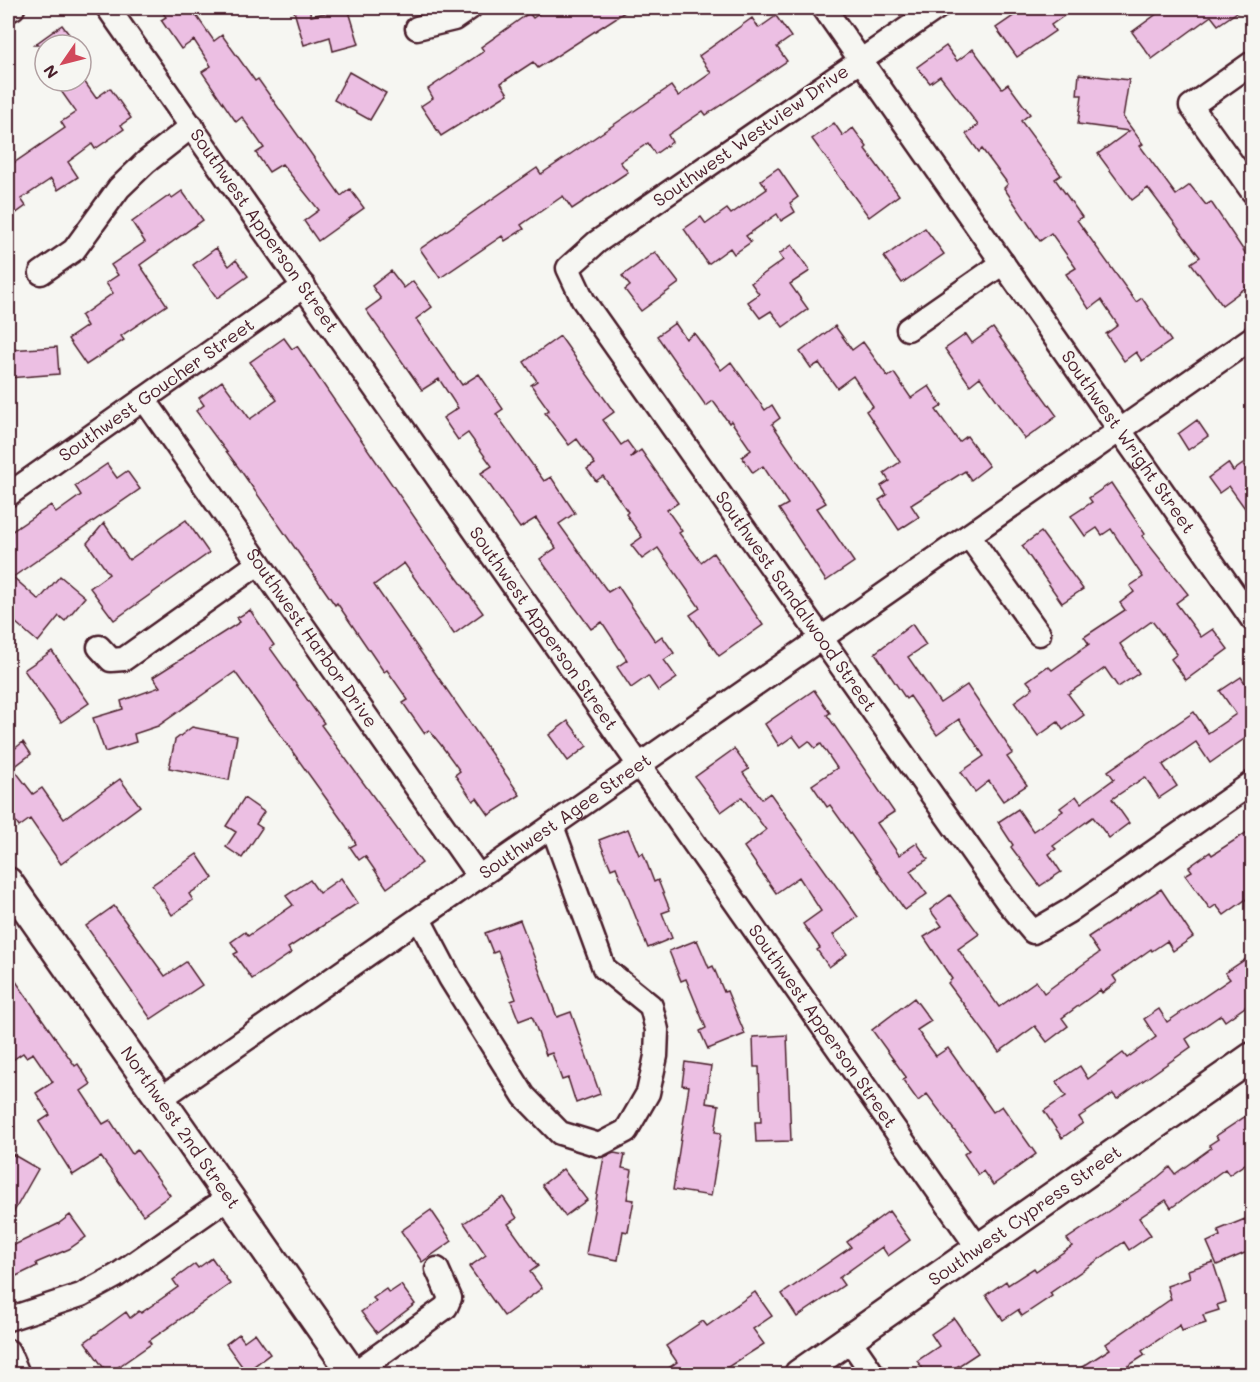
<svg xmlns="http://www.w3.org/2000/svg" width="1260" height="1382" viewBox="0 0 1260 1382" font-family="Mali,sans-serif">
  <rect width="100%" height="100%" fill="#f6f6f2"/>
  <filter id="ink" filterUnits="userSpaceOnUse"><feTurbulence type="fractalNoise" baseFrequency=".0167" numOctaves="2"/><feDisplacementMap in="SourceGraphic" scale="12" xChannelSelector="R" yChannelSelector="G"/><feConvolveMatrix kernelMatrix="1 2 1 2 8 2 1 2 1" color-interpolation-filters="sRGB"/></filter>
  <g filter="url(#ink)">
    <!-- building -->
    <path fill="#ecbfe3" stroke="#4a1f2b" stroke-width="1.5" d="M159 8H191L214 41 222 35 255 81 258 79 341 196 350 189 364 208 318 241 304 221 319 210 282 164 269 172 256 153 264 148 242 117 236 122 202 72 211 66 194 40 181 49 161 20 166 17Z
      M309 8 311 16 348 8 359 44 333 51 330 37 304 45 294 11Z
      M547 8H631L538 68 533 62 501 83 508 94 441 136 421 106 433 98 428 89 484 51 481 47 529 13 533 18Z
      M1025 8H1075L1051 25 1055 31 1017 57 996 28Z
      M1165 8H1243L1218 25 1211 16 1152 59 1132 32Z
      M776 16 791 37 777 47 787 61 706 115 703 111 668 135 672 142 655 154 648 143 620 162 628 172 572 209 563 196 521 225 524 229 505 241 502 236 440 278 420 249 537 168 541 174 671 86 678 96 711 73 699 56 752 18 759 28Z
      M62 25 77 45H34Z
      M946 46 957 61 973 49 1002 88 1008 84 1030 114 1021 121 1061 175 1055 179 1082 217 1077 220 1136 302 1142 298 1171 341 1142 361 1136 352 1124 361 1106 334 1118 325 1101 300 1089 309 1066 274 1076 268 1051 233 1040 241 1004 188 1008 184 982 149 979 152 966 134 978 125 940 76 930 83 917 67Z
      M349 72 386 93 370 120 334 100Z
      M1079 74 1129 80 1123 117 1143 144 1140 146 1176 195 1190 185 1206 205 1211 202 1252 263V283L1222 305 1191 263 1200 257 1148 188 1132 200 1098 154 1129 131 1078 124 1082 95H1077Z
      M54 81H84L96 98 110 88 131 118 121 125 124 129 95 149 92 144 68 162 78 177 58 190 51 179 21 199 26 206 8 219V167L65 128 61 122 76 112Z
      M834 123 843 136 853 128 867 147 865 149 899 195 869 217 812 139Z
      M778 168 798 197 790 203 795 212 781 221 777 214 746 236 751 242 734 254 730 248 708 264 684 229 701 217 706 224 727 209 731 214 767 189 761 180Z
      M182 191 203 220 140 265 167 305 121 336 124 340 86 365 68 339 87 326 81 316 113 293 106 283 118 275 111 265 145 242 132 222 170 195 172 198Z
      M925 228 944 254 902 283 884 257Z
      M792 245 810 271 790 284 808 309 783 327 771 311 760 318 748 302 759 294 751 283 783 260 779 254Z
      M216 248 229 266 236 260 248 276 217 298 193 265Z
      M655 252 679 283 641 311 625 290 630 286 622 276Z
      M391 271 404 288 413 281 432 307 416 319 462 385 479 374 503 409 496 414 544 481 551 477 575 513 559 524 608 592 618 586 655 641 662 636 674 653 664 660 677 678 658 691 648 676 631 688 617 667 627 660 602 622 591 629 540 559 556 548 536 518 520 528 481 473 492 466 468 433 458 440 443 418 458 408 439 379 422 390 366 310 381 299 372 286Z
      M675 323 686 339 694 333 721 370 731 362 765 410 772 405 780 418 772 424 826 503 817 508 854 562 826 581 779 509 788 504 763 466 753 473 742 457 751 450 731 421 729 423 713 401 706 406 657 336Z
      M835 326 852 350 863 342 888 377 894 373 911 398 929 386 942 406 936 410 959 442 967 436 989 466 971 480 965 471 911 505 919 517 899 530 879 500 887 495 881 486 889 481 884 473 900 462 866 411 873 406 853 376 837 388 819 363 811 368 800 352Z
      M993 328 1057 416 1025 439 980 377 970 385 945 349 966 334 972 343Z
      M560 336 614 412 603 420 621 445 627 441 635 452 630 458 641 450 678 503 667 510 682 531 679 533 701 562 713 553 763 625 719 656 690 615 700 608 658 548 642 559 631 545 642 537 626 514 628 512 603 476 596 481 587 469 595 464 577 439 569 445 545 413 549 410 531 385 537 381 524 362Z
      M284 338 292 349 297 346 439 553 483 613 454 634 404 563 374 585 520 795 489 815 477 798 473 801 455 775 460 771 441 745 429 730 424 733 403 703 408 700 387 670 384 672 337 603 335 605 241 471 196 411 204 405 199 398 222 381 250 419 277 400 250 362Z
      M57 347 59 374 8 378V350Z
      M1197 420 1208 436 1188 450 1178 434Z
      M1228 463 1233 471 1243 464 1252 477V518L1229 486 1219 493 1208 478Z
      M107 464 117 478 127 471 140 489 13 577 39 600 60 576 85 597 65 621 59 616 38 642 8 616V534L51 505 56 513 81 495 75 486Z
      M1111 483 1145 534 1142 536 1188 594 1176 603 1201 637 1213 629 1228 649 1186 680 1171 659 1177 654 1152 621 1120 644 1139 673 1118 687 1105 668 1068 694 1084 715 1063 730 1058 722 1038 736 1014 702 1033 688 1027 681 1048 666 1052 670 1089 644 1084 637 1125 610 1120 603 1134 592 1130 586 1143 577 1111 529 1102 535 1097 528 1085 536 1071 516 1092 502 1089 498Z
      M186 520 209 553 114 620 90 588 109 574 87 543 104 523 129 560Z
      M1041 532 1083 589 1062 603 1022 546Z
      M250 610 274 645 270 648 324 723 321 725 422 863 387 888 365 856 359 860 350 847 356 844 346 826 235 672 158 726 134 734 136 742 105 752 93 718 123 709 121 701 160 687 153 677 240 622 237 618Z
      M912 624 926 645 908 657 940 703 967 685 1013 753 1007 757 1027 785 1003 801 989 781 975 792 961 772 984 756 959 719 937 735 910 696 906 699 875 653Z
      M52 651 89 703 61 722 24 670Z
      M1241 677 1252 693V738L1250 735 1210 763 1196 742 1163 765 1177 786 1159 798 1145 777 1112 799 1129 823 1109 838 1093 817 1053 846 1056 849 1049 854 1061 872 1040 886 1011 847 1013 845 998 822 1018 809 1033 831 1063 811 1060 808 1076 796 1081 803 1114 779 1108 771 1194 712 1208 733 1236 714 1220 691Z
      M814 690 830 713 827 715 894 812 877 823 899 855 917 843 928 859 910 871 927 894 905 910 830 805 827 807 812 785 837 768 821 744 815 748 809 741 801 747 793 736 779 746 765 724Z
      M568 721 587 746 568 761 549 735Z
      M192 727 237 736 229 780 169 768 175 740Z
      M23 742 31 754 13 768 33 794 42 788 64 819 120 779 140 806 61 864 30 819 19 827 8 810V754Z
      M734 749 749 769 743 773 762 799 770 793 858 917 833 935 847 954 829 967 817 950 820 948 803 924 821 911 799 877 776 893 744 847 766 830 742 797 721 812 695 777Z
      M244 798 264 812 256 824 262 828 242 858 226 847 236 832 226 826Z
      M628 829 639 855 643 853 654 882 658 880 670 910 662 913 672 938 648 948 616 867 611 869 599 840Z
      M1252 829V895L1224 915 1216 905 1210 909 1185 875 1192 871 1189 867 1210 852 1212 855Z
      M197 854 213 878 189 894 193 900 172 915 152 885Z
      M341 878 358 903 288 948 291 953 252 979 234 954 238 952 231 942 245 932 248 936 293 905 286 896 310 880 319 893Z
      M1161 889 1193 937 1173 951 1167 941 1152 951 1151 949 1113 976 1117 982 1102 993 1100 990 1062 1018 1068 1026 1047 1042 1035 1026 999 1052 948 983 952 979 924 937 942 926 930 910 950 895 979 934 958 949 999 1007 1036 981 1044 993 1082 965 1099 953 1088 937Z
      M114 906 165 976 186 962 202 985 151 1019 86 926Z
      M520 920 557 1017 571 1012 600 1094 576 1103 568 1078 562 1080 552 1053 546 1055 532 1016 519 1021 511 1001 516 999 498 951 493 953 485 933Z
      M697 940 709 968 713 966 724 992 727 991 745 1034 708 1049 700 1031 706 1028 686 979 681 981 669 951Z
      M1252 955V1002L1225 1021 1221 1015 1186 1039 1191 1047 1117 1099 1113 1094 1079 1117 1083 1123 1062 1138 1044 1111 1066 1096 1056 1082 1080 1066 1088 1079 1123 1053 1127 1058 1156 1037 1144 1019 1159 1009 1167 1022 1230 979 1225 973Z
      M8 970 75 1066 78 1064 91 1084 81 1091 103 1124 110 1120 132 1154 137 1150 170 1195 143 1215 101 1157 73 1175 39 1122 50 1115 36 1093 53 1082 33 1053 26 1057 23 1053 8 1063Z
      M914 998 931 1021 917 1030 936 1056 948 1048 993 1112 1002 1106 1036 1154 993 1185 983 1171 978 1175 964 1154 969 1150 927 1094 918 1101 903 1080 906 1077 872 1030Z
      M787 1035 791 1141 756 1142 755 1122H761L759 1067H754L753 1037Z
      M685 1062 711 1066 706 1103 719 1105 715 1132 721 1133 711 1196 673 1190 689 1086 682 1085Z
      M1252 1112V1159L1229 1175 1225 1169 1171 1208 1166 1200 1139 1218 1151 1235 1129 1250 1124 1242 1050 1293 1052 1296 1022 1316 1018 1310 1003 1320 986 1295 1006 1281 1008 1285 1034 1268 1036 1271 1072 1246 1067 1239 1152 1182 1170 1167 1175 1174 1211 1148 1209 1145 1218 1139 1216 1136Z
      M614 1153 625 1155 622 1168 632 1170 627 1199 634 1200 628 1232 623 1231 618 1260 586 1254 604 1157Z
      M12 1154 38 1169 8 1222V1162Z
      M563 1169 587 1200 565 1216 542 1185Z
      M503 1197 517 1218 508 1224 538 1266 530 1272 542 1288 504 1316 469 1267 486 1255 464 1223Z
      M431 1210 452 1241 422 1262 401 1231Z
      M889 1211 910 1240 888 1256 882 1247 839 1278 844 1285 797 1317 782 1294 851 1247 847 1242Z
      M70 1215 86 1237 69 1249 36 1263 37 1266 8 1280V1248L58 1224Z
      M1245 1219 1252 1236V1250L1217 1265 1207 1242 1220 1236 1218 1230Z
      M212 1258 230 1284 149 1341 151 1344 108 1374 85 1342 126 1312 130 1318 139 1311 141 1313 178 1287 173 1280 195 1264 198 1268Z
      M1213 1262 1226 1302 1217 1305 1219 1310 1203 1315 1206 1323 1182 1331 1180 1325 1142 1351 1145 1355 1116 1374H1071L1110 1349 1106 1344 1171 1299 1167 1286 1190 1278 1188 1270Z
      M401 1285 415 1304 377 1333 361 1312 376 1301 373 1298 386 1289 389 1293Z
      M755 1292 772 1316 753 1329 764 1344 717 1374H660L677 1362 666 1346 703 1321 707 1326Z
      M954 1318 978 1353 946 1374H927L917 1361 939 1346 931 1334Z
      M255 1333 270 1354 246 1372 226 1344 239 1334 244 1341Z"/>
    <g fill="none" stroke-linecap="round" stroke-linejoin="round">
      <!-- minor casing -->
      <g stroke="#4a1f2b" stroke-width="27">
        <g id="minor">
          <path id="s1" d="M108 8 978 1248"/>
          <path id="s2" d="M824 8 1252 619"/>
          <path id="s3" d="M937 8 597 242 568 268 583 300 1006 900 1033 932 1069 911 1252 783"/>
          <path d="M8 11 13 8"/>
          <path d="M417 28 454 19 470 8"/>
          <path d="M1252 63 1191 106 1252 191"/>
          <path d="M41 273 74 250 119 188 146 162 192 126"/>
          <path d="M908 329 1003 263"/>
          <path id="s4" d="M144 399 479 877"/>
          <path id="s5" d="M8 495 304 286"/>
          <path d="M969 536 1039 634"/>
          <path d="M99 647 111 660 124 659 259 563"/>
          <path d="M419 919 450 978 524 1096 560 1133 599 1145 626 1131 648 1093 656 1056 657 1030 651 1006 604 968 552 826"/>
          <path id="s6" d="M160 1099 1252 338"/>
          <path d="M8 1319 81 1295 116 1276 229 1197"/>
          <path d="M849 1339 873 1374"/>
          <path d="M8 1351 18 1374"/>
          <path d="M353 1374 446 1307 450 1298 437 1269"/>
        </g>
      </g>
      <!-- major casing -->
      <g stroke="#4a1f2b" stroke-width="33">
        <g id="major">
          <path id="s7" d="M8 882 353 1374"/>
          <path id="s8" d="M799 1374 1252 1057"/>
        </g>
      </g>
      <!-- minor -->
      <use href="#minor" stroke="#f6f6f2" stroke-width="22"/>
      <!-- major -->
      <use href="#major" stroke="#f6f6f2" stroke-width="28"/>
    </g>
  </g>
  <g text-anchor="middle" stroke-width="4.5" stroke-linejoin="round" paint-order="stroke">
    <!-- street labels -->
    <g font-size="18" fill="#4a1f2b" stroke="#f6f6f2">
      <text transform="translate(751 136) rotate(-35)" y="6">Southwest Westview Drive</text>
      <text dy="6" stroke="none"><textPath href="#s1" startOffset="272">Southwest Apperson Street</textPath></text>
      <text dy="6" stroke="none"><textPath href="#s5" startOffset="182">Southwest Goucher Street</textPath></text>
      <text dy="6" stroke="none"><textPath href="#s2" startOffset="530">Southwest Wright Street</textPath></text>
      <text dy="6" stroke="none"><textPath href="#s3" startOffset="856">Southwest Sandalwood Street</textPath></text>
      <text dy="6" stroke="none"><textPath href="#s1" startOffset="758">Southwest Apperson Street</textPath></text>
      <text dy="6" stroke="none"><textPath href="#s4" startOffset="292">Southwest Harbor Drive</textPath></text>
      <text dy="6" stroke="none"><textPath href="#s6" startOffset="494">Southwest Agee Street</textPath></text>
      <text dy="6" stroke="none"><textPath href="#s1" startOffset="1244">Southwest Apperson Street</textPath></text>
      <text dy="6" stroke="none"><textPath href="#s7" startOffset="300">Northwest 2nd Street</textPath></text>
      <text dy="6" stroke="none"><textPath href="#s8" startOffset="276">Southwest Cypress Street</textPath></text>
    </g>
  </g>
  <!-- margin -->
  <rect width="1260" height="1382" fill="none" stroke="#f6f6f2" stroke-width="30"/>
  <rect x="15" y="15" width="1230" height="1352" fill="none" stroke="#4a1f2b" stroke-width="2" filter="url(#ink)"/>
  <!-- north arrow -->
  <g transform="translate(63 63) rotate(235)"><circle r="28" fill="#f6f6f2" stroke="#b1a0a2" stroke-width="1.5"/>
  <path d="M0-4.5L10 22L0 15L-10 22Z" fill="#d1495b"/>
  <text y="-9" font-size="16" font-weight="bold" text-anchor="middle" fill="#4a1f2b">N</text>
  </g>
</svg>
